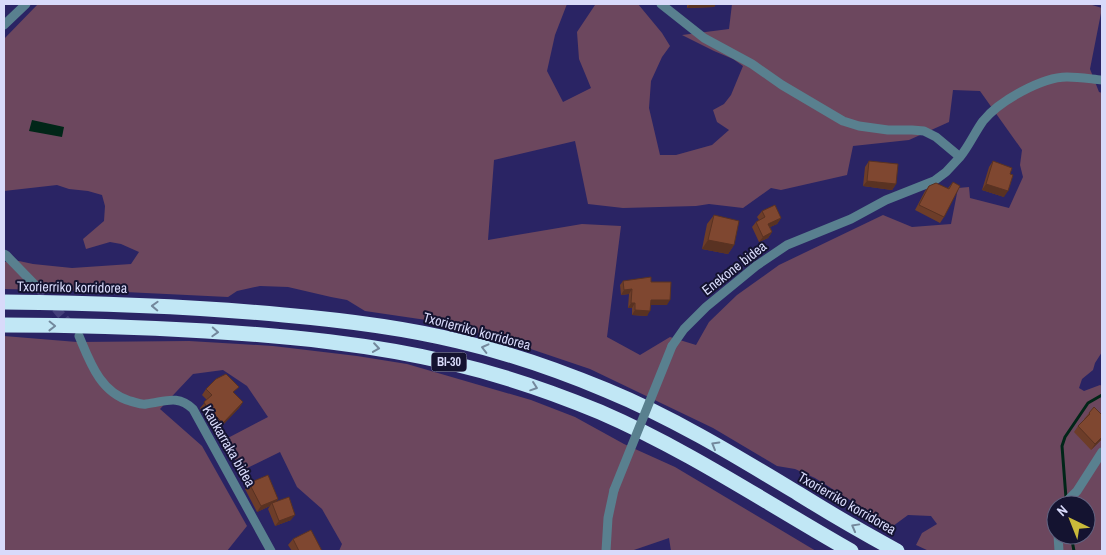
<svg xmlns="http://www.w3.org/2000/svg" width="1106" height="555" viewBox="0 0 1106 555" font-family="'Archivo Narrow',sans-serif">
  <rect width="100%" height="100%" fill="#2a2464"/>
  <!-- green -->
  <path fill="#6c475e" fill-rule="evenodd" d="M38 4H567L555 35 547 71 563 102 591 88 579 59 577 32 595 5 597 4H638L662 33 670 46 662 57 651 81 649 108 660 155H676L712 145 729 130 717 122 713 110 724 104 731 95 743 66 733 59 714 51 682 35 729 29 732 4H1089L1102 8 1090 69 1099 92 1102 93V352L1095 363 1093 370 1082 379 1079 388 1084 391 1100 385 1102 386V551H929L916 545 922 533 937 524 931 516 908 515 889 529 883 528 869 512 815 478 795 469 777 466 713 428 590 369 510 342 468 330 433 321 365 311 347 300 331 297 288 287 260 286 237 291 228 297 125 292 4 289V262L19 261 33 264 72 268 131 264 139 252 121 244 110 242 86 249 83 239 104 221 105 206 102 195 88 191 69 189 57 185 4 191V39ZM953 90 980 91 1022 150 1020 165 1023 177 1009 208 970 198 969 187 958 188 951 224 912 227 883 215 779 265 737 295 709 322 696 345 670 337 640 355 607 337 621 226 582 224 488 240 494 160 575 141 588 204 623 208 696 206 709 204 743 208 771 188 781 190 847 175 853 146 909 140 949 122ZM1056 505H1086V535H1056Z
    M4 336 77 342 189 341 273 346 357 356 407 364 531 400 575 417 624 444 675 467 816 551H671L669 538 631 551H339L342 544 322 509 297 487 280 452 241 471 224 440 268 417 247 386 223 370 193 374 160 409 202 446 247 526 227 551H4Z"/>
  <!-- water -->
  <path fill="#012618" d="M32 120 64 127 62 137 29 131Z"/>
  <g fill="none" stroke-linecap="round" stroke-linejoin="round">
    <!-- stream -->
    <path stroke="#012618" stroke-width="3" d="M1066 498 1062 446 1065 437 1088 403 1102 395
      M1071 535 1074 551"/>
    <!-- street-tunnel -->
    <path stroke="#443f7a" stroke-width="9" stroke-dasharray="9 4.5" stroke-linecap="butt" d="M38 288 71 326"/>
    <!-- street -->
    <path stroke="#59808f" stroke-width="9" d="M661 4 704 38 752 64 782 85 843 121 859 126 888 130H912L924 131 936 137 960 157C969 146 975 132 983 121 999 101 1042 77 1067 77 1079 77 1091 79 1102 80
      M4 25 26 4
      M4 254 6 255 38 288
      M79 336C90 362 100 392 130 401 135 402 141 405 146 404 165 402 177 394 193 409L271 551
      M672 346 684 329 706 307 756 266 787 245 851 219 886 200 934 181 946 172 960 157
      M1063 505 1077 491 1102 452
      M1058 535 1059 551
      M606 551 608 518 614 490"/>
    <!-- highway -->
    <path stroke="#c1e7f5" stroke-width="15" d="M4 302C97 303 191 306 284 315 342 320 401 327 458 341 509 353 558 370 606 390 674 418 736 456 799 494 831 514 864 533 897 551
      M4 325C71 325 139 327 206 331 288 336 371 344 451 363 502 375 552 392 600 412 688 450 768 504 851 551"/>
    <!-- street-bridge -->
    <path stroke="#59808f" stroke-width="9" d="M614 490 672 346"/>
  </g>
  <!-- wall -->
  <path fill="#6d3d29" d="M687 4H716L714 7 687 8Z
    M869 161 896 184 892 190 863 186 865 167Z
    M993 161 1004 197 982 190 989 167Z
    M953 182 944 217 940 223 915 210 925 191 929 186 948 188Z
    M762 211 781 218 777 224 770 227 772 232 768 238 759 242 752 227 756 222 759 220 757 217Z
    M714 215 734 245 728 254 702 249 707 224Z
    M623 281 651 282 667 305H651L647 316 632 315V308H628L629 294 621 295 620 285Z
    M206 389 234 393 243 402 239 408 219 429 202 412 200 408 207 400 202 395Z
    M1089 413 1102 415V439L1091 450 1074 432 1078 426 1085 419H1084Z
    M249 483 278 499 276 502 291 520 275 526 268 509 270 506 257 512 245 489Z
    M293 539 322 551H292L288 545Z"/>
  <!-- shaded-wall -->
  <path fill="#593222" d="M690 4H716L714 7 687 8Z
    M867 181 896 184 892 190 863 186Z
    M986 184 1008 191 1004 197 982 190Z
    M781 218 777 224 764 230 768 224Z
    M772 232 768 238 759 242 763 237Z
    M708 240 734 245 728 254 702 249Z
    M632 289 629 294 621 295 624 290Z
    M651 300H670L667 305H648Z
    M631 303H635L632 308H628Z
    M635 310 650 311 647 316 632 315Z
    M243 402 239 408 219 429 223 423Z
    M1102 437V439L1091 450 1095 444Z
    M278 499 274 504 272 503 270 506 257 512 261 506Z
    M295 515 291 520 275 526 279 521Z"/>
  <!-- building -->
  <path fill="#7f4730" stroke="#593222" d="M869 161 898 164 896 184 867 181Z
    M993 161 1012 168 1010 174 1013 175 1008 191 986 184Z
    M953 182 960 186 944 217 919 205 929 186 936 183 949 189Z
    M775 205 781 218 768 224 772 232 763 237 756 222 765 217 762 211Z
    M714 215 739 221 734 245 708 240Z
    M651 277V282H671L670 300H651L650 311 635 310V303H631L632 289 624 290 623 281Z
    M226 374 239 387 233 392 243 402 223 423 206 406 204 402 212 395 206 389 216 379Z
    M1094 407 1102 415V437L1095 444 1078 426 1090 414 1089 413Z
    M268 475 278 499 261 506 249 483Z
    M289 497 295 515 279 521 272 503Z
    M311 530 322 551H299L293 539Z"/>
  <!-- one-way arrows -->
  <defs><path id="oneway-chevron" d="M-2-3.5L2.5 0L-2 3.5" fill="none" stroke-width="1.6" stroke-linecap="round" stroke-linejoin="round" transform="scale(1.25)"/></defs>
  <g stroke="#73889c">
    <use href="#oneway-chevron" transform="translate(155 306) rotate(-178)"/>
    <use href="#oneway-chevron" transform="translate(52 326) rotate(1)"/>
    <use href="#oneway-chevron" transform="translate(215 332) rotate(3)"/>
    <use href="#oneway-chevron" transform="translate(376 348) rotate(8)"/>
    <use href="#oneway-chevron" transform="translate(485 348) rotate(-166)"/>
    <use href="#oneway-chevron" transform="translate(534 387) rotate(19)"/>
    <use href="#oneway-chevron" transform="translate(715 445) rotate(-150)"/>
    <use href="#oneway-chevron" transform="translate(855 527) rotate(-151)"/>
  </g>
  <g text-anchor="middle" stroke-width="4" stroke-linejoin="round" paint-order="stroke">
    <!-- shield labels -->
    <rect fill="#141330" stroke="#9d9ebd" stroke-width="1" x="431.5" y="352.5" width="35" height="19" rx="4"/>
    <g font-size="12" font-weight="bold" fill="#d8dafa">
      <text x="449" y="366">BI-30</text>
    </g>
    <!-- street labels -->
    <g font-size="14" fill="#d8dafa" stroke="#141330">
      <text transform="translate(734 268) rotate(-38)" y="5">Enekone bidea</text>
      <text transform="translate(72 287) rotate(1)" y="5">Txorierriko korridorea</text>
      <text transform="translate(477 331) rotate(15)" y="5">Txorierriko korridorea</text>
      <text transform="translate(229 446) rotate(60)" y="5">Kaukarraka bidea</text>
      <text transform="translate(847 503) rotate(30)" y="5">Txorierriko korridorea</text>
    </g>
  </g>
  <!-- border -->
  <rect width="1106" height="555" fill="none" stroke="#d8dafa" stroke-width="10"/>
  <!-- north arrow -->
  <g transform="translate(1071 520) rotate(317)"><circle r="24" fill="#141330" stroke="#626381"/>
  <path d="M0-4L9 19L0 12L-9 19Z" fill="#caba3a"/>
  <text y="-8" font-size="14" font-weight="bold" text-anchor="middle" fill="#d8dafa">N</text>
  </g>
</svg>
